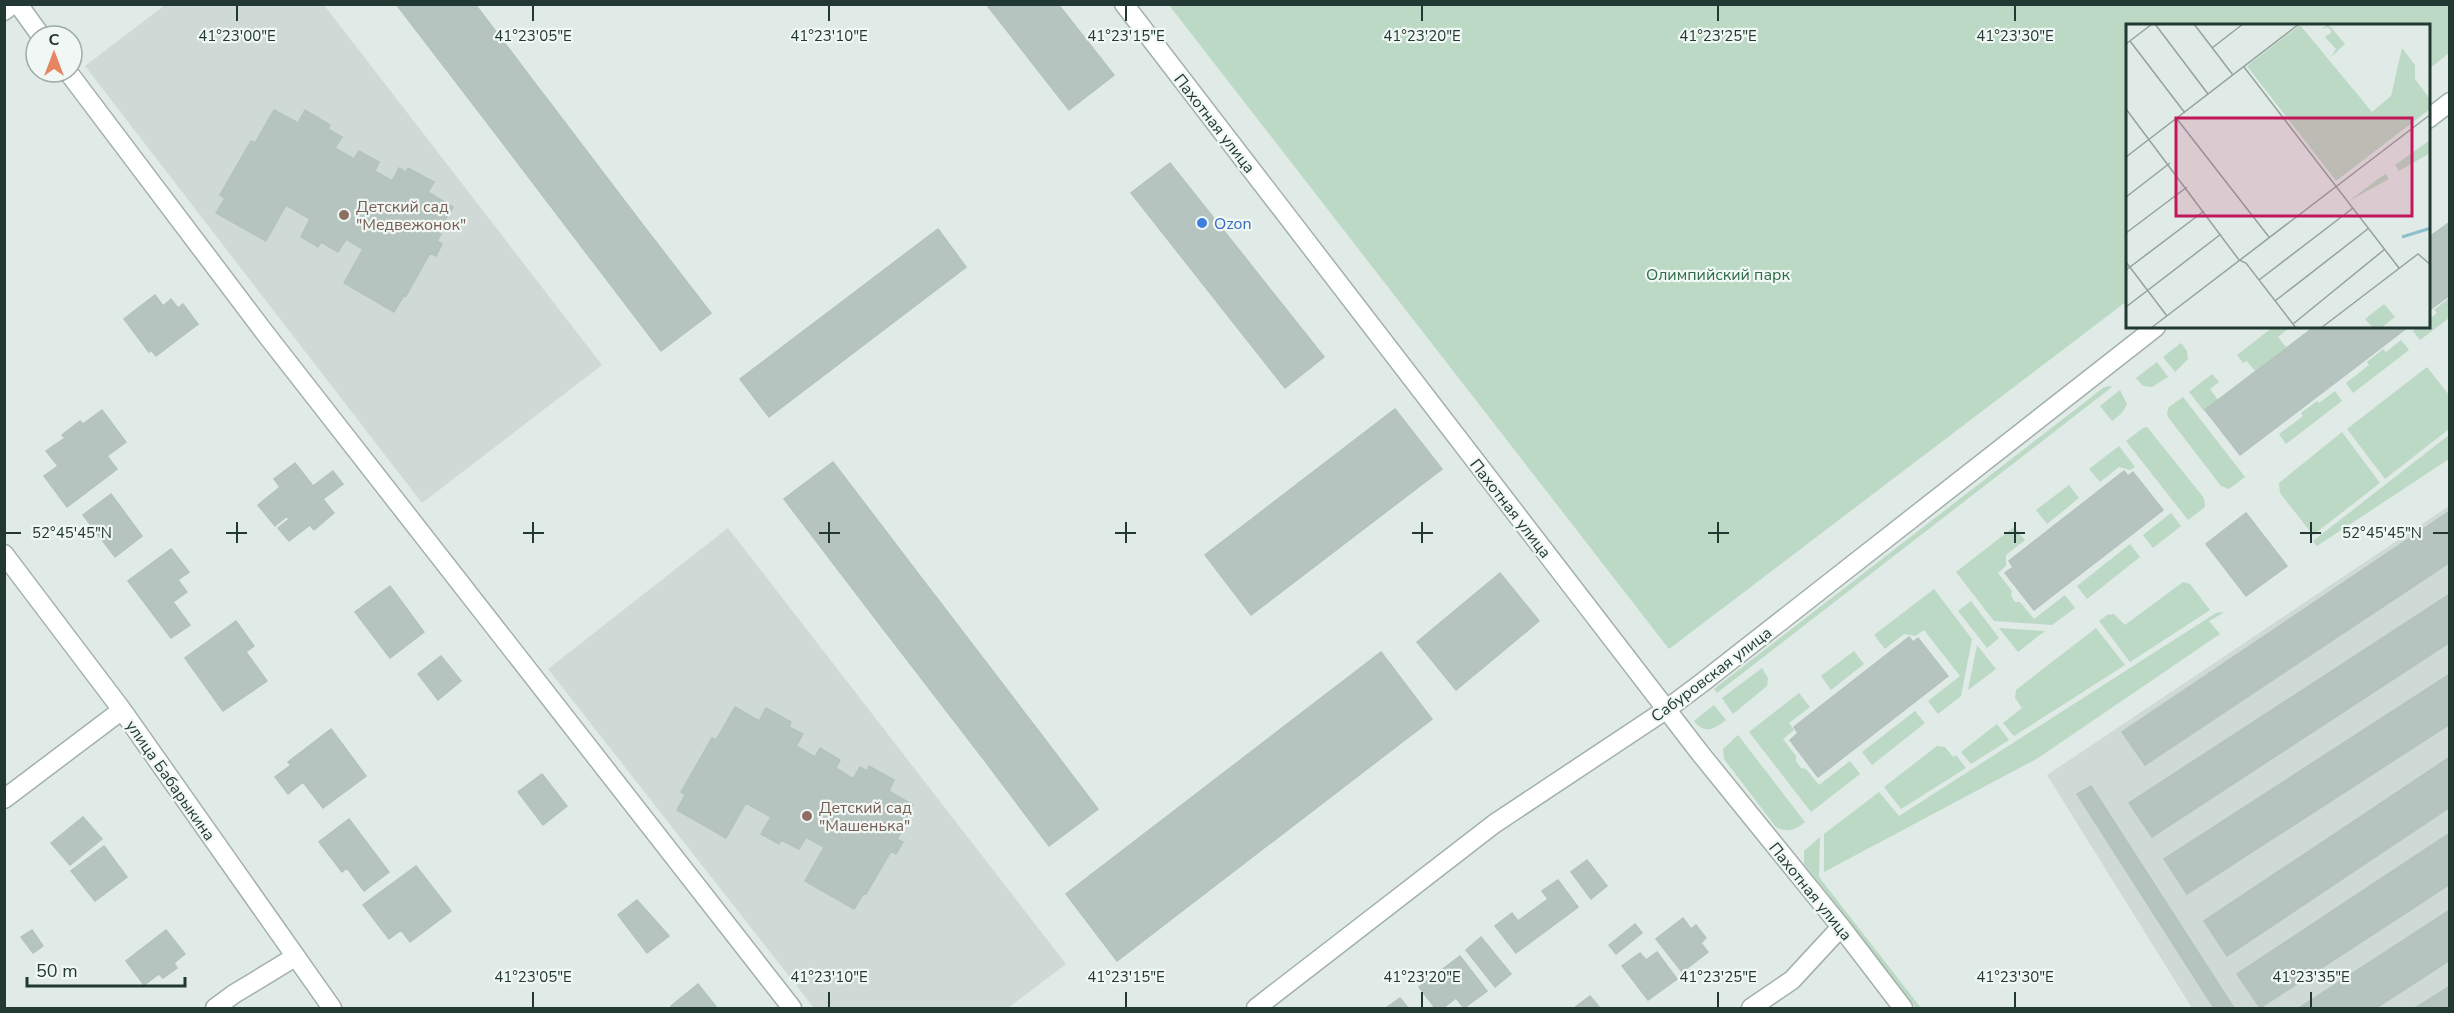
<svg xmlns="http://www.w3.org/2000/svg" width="2454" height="1013" viewBox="0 0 2454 1013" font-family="'Nunito Sans',sans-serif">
  <rect width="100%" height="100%" fill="#e0eae6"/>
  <!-- built -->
  <path fill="#cfd9d5" d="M165 5H324L602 365 422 503 85 66Z
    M2449 506V1008H2192L2047 775Z
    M728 528 1066 964 1008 1008H814L548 669Z"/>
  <!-- green -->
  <path fill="#bbd9c4" d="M2449 4V53L2429 69 2428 26H2127V301L1669 649 1169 5Z
    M2449 298V318L2420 340 2413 331 2418 327H2428L2429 319 2437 313 2434 310Z
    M2273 327 2288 329 2278 337 2286 347 2255 371 2247 361 2243 363 2237 355Z
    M2401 340 2409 350 2353 393 2346 383 2369 365 2367 362 2383 349 2386 352Z
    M2181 343 2187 351 2188 359 2175 372 2163 357Z
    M2157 362 2168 377 2152 387 2143 386 2136 378Z
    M2427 367 2449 395V429L2385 479 2347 429Z
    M2212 374 2219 382 2210 389 2218 400 2204 411 2189 392Z
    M2109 386 2112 387 1717 693 1714 689 2103 388Z
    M2120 390 2127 404 2122 413 2112 421 2100 406Z
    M2335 391 2342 401 2286 444 2279 434 2303 416 2301 413 2317 401 2319 403Z
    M2183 397 2245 477 2229 489 2221 486 2168 417 2167 413 2169 407Z
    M2147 427 2204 498 2205 507 2188 520 2126 441 2143 428Z
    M2342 432 2380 483 2313 535 2280 493 2279 483Z
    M2449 435V459L2317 546 2313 541Z
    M2119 446 2135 467 2130 470 2119 467 2100 482 2089 469Z
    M2069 485 2079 498 2047 524 2036 510Z
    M2171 513 2181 526 2153 548 2143 535Z
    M2014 527 2025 540 2006 555V566L1998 573 2012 591 2011 595 2015 602H2020L2034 619 2065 595 2075 608 2052 625 1994 621 1956 572Z
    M2130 544 2140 557 2087 599 2077 586Z
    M2183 582 2190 584 2210 610 2130 662 2099 621 2107 615 2114 614 2125 625Z
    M1934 589 1972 639 1961 696 1938 714 1928 701 1960 676 1924 630 1915 636 1904 634 1885 649 1874 635Z
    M1971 601 1999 638 1987 648 1958 611Z
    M2222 612 2223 613 2209 621 2220 634 2038 758 1824 872V834L1879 792 1899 816 2216 613Z
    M1999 628 2045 631 2018 652Z
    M2096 628 2125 665 2014 736 2003 723 2022 708 2015 698 2016 690Z
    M1977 645 1996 669 1968 690Z
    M1854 651 1864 664 1831 690 1821 676Z
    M1762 668 1768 678 1767 686 1733 714 1722 698Z
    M1799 693 1810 707 1789 723 1794 730 1783 739 1796 756V761L1801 768 1806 769 1819 785 1850 761 1860 774 1811 812 1749 732Z
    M1714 705 1726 720C1714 729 1705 735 1694 721Z
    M1915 711 1925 723 1872 765 1862 752Z
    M1997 724 2009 740 1971 764 1961 752Z
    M1738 735 1805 822C1795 830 1788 833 1776 827L1724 759 1723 749Z
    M1937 746 1945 747 1953 757 1956 755 1966 768 1901 809 1884 787Z
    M1820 837 1819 877 1921 1008H1916L1804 864V851Z"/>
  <!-- building -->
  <path fill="#b6c4bf" stroke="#b3c3bd" stroke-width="1.5" d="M396 4H475L544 95 495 133Z
    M986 4H1058L1114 75 1069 110Z
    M544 95 646 229 597 267 495 133Z
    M274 110 298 123 305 110 330 125 328 129 342 137 335 148 354 159 359 151 379 162 375 171 392 181 399 168 406 172 408 168 434 182 428 192 453 207 438 232 441 234 437 241 442 244 436 256 430 253 406 296 404 295 394 312 344 283 363 249 346 239 338 252 321 242 318 247 310 242 301 237 310 219 286 205 266 241 216 213 225 198 220 195 251 141 255 143Z
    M1170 163 1324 357 1285 388 1131 193Z
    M2450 222V295L2428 311V238Z
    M646 229 711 313 661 351 597 267Z
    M938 229 966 267 769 417 740 379Z
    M155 295 163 306 171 299 178 308 183 304 198 324 156 356 151 350 149 352 124 319Z
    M2314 327H2354L2374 353 2240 455 2205 410Z
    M2354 327H2408L2374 353Z
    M1395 409 1442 469 1251 615 1205 555Z
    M102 410 126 442 107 456 117 469 67 507 44 476 58 466 46 451 65 438 62 435 80 421 83 424Z
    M833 462 933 593 884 630 784 499Z
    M295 463 313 486 333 471 343 484 323 499 334 513 314 530 310 525 289 541 278 528 289 519 287 516 275 526 258 505 280 487 274 479Z
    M2124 471 2128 476 2133 472 2163 510 2034 610 2005 573 2013 567 2009 561Z
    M111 494 142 536 115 557 83 515Z
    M2450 511V562L2145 765 2122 732Z
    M2246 513 2287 566 2246 596 2206 544Z
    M171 549 189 572 178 580 187 592 173 602 190 625 171 638 128 581Z
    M1500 573 1539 621 1456 690 1417 642Z
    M390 586 424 632 390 658 355 612Z
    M933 593 1034 725 985 761 884 630Z
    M2450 594V642L2152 837 2129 803Z
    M236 621 254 646 246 652 267 681 223 711 185 658Z
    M1909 637 1913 642 1918 638 1948 676 1818 777 1790 740 1798 733 1794 727Z
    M1381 652 1432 719 1117 961 1066 894Z
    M441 656 461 681 438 700 418 674Z
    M2450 674V724L2187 894 2164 859Z
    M735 707 759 721 766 708 791 722 789 727 803 734 796 746 815 757 820 748 840 760 836 768 853 779 860 767 867 771 869 766 894 780 889 791 913 805 899 830 902 831 897 839 903 842 896 854 891 851 866 894 864 893 854 909 805 881 824 847 806 837 799 849 781 840 779 844 761 834 771 817 746 803 726 838 677 810 685 795 681 792 712 738 716 740Z
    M1034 725 1098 809 1049 846 985 761Z
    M331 729 366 776 323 808 303 782 288 794 275 777 291 765 288 762Z
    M2450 757V807L2227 956 2204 921Z
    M542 774 567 806 543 825 518 792Z
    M2091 786 2234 1008H2214L2077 794Z
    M83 817 102 839 70 865 51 843Z
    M349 819 389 872 364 891 347 868 342 872 319 842Z
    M2450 833V884L2260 1008 2237 974Z
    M104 846 127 877 95 901 71 871Z
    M1587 860 1607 886 1591 899 1571 872Z
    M416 866 451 911 410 942 401 930 389 939 363 905Z
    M1558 880 1578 907 1516 953 1495 926 1512 913 1518 921 1548 899 1542 891Z
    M637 900 669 936 647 953 618 915Z
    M2450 910V960L2376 1008H2299Z
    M1683 918 1691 929 1696 925 1706 938 1701 943 1708 952 1682 972 1656 939Z
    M1635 924 1642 933 1616 954 1609 945Z
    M32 930 43 946 33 953 21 937Z
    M166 930 185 954 174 963 177 968 163 978 159 974 144 985 126 961Z
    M1481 937 1511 974 1495 987 1466 950Z
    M1657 952 1677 979 1648 1000 1622 966 1640 953 1646 960Z
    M1460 956 1487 991 1464 1008 1456 998 1443 1008H1435L1419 987Z
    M698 984 717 1008H673L671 1006Z
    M2450 986V1008H2415Z
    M1590 996 1600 1008H1574Z
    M1400 998 1408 1008H1386Z"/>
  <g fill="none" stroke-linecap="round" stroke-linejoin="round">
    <!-- minor casing -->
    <g stroke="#a3b1ad" stroke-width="21">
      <path id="minor" d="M18 4 41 36
        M1124 4 1700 753 1841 927 1903 1008
        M68 72 265 333 792 1008
        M2428 119 2450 102
        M4 554 122 710 332 1008
        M4 799 122 710
        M215 1008 234 994 295 957
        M1256 1008 1494 824 1667 709 1703 682 2156 327
        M1751 1008 1792 980 1841 927"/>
    </g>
    <!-- tertiary casing -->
    <g stroke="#a3b1ad" stroke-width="21">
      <path id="tertiary" d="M4 11 13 4"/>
    </g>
    <!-- minor -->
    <use href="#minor" stroke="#fff" stroke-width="18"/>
    <!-- tertiary -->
    <use href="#tertiary" stroke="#fff" stroke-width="18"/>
  </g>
  <!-- ticks -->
  <path fill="none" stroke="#223933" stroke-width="2" d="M237 6V21M533 6V21M829 6V21M1126 6V21M1422 6V21M1718 6V21M2015 6V21M237 522V543M533 522V543M829 522V543M1126 522V543M1422 522V543M1718 522V543M2015 522V543M2311 522V543M6 533H21M226 533H247M523 533H544M819 533H840M1115 533H1136M1412 533H1433M1708 533H1729M2004 533H2025M2300 533H2321M2433 533H2448M533 992V1007M829 992V1007M1126 992V1007M1422 992V1007M1718 992V1007M2015 992V1007M2311 992V1007"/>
  <!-- markers -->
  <g fill="#8d6e63" stroke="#f0f7f4" stroke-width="2">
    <circle cx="344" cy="215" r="6"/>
    <circle cx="807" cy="816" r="6"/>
  </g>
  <circle fill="#3f7fe0" stroke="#f0f7f4" stroke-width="2" cx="1202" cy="223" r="6"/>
  <g text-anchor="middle" stroke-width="4.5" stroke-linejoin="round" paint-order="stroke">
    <!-- street labels -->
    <g font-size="16" fill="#223933" stroke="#f0f7f4">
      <text transform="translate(1215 123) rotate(52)" y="6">Пахотная улица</text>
      <text transform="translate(1511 508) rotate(52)" y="6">Пахотная улица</text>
      <text transform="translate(1711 674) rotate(-37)" y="6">Сабуровская улица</text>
      <text transform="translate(171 780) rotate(55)" y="6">улица Бабарыкина</text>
      <text transform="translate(1811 891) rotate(51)" y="6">Пахотная улица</text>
    </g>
    <!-- education labels -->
    <g font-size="16" fill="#785e54" stroke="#f0f7f4" text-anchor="start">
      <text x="356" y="212">Детский сад<tspan x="356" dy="18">"Медвежонок"</tspan></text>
      <text x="819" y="813">Детский сад<tspan x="819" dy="18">"Машенька"</tspan></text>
    </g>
    <!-- shop labels -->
    <g font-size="16" fill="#366cbe" stroke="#f0f7f4" text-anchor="start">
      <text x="1214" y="229">Ozon</text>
    </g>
    <!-- park labels -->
    <g font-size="16" fill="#306c49" stroke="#f0f7f4">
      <text x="1718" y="280">Олимпийский парк</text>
    </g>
  </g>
  <!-- overview -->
  <g transform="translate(2126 24)">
    <rect width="304" height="304" fill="#e0eae6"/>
    <path d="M202 0 219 20 205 33 210 25 199 13 206 8 202 3 196 5ZM174 1 246 88 265 72 276 24 289 41V55L304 75V85L210 157 121 42ZM304 116V129L273 147 269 141ZM260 150 263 155 223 177 253 154ZM258 280 269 293 255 304H247L239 295Z" fill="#bbd9c4"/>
    <path fill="none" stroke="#8cc0cb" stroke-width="3" d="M276 213 305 204"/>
    <path fill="none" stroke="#94a39e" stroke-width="1.5" d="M29 0 82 70M68 0 107 51M4 17 59 89M0 20 26 0M86 24 117 0M118 43 273 244M0 85 113 236 120 239 170 304M51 95 143 213M0 133 173 0M0 173 44 139M0 209 61 163M0 238 41 292M0 246 78 187M133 256 227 184M149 277 243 204M0 283 95 210M167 300 259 225M25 304 305 90M195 304 292 230 305 241"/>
    <path fill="#c2185b" fill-opacity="0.15" stroke="#c2185b" stroke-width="3" d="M50 94H286V192H50Z"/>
    <rect width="304" height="304" fill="none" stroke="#223933" stroke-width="3"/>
  </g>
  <g font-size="15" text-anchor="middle" fill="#223933" stroke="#f0f7f4" stroke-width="4.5" stroke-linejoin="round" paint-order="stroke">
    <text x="237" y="41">41°23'00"E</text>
    <text x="533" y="41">41°23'05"E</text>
    <text x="829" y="41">41°23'10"E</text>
    <text x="1126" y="41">41°23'15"E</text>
    <text x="1422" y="41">41°23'20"E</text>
    <text x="1718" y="41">41°23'25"E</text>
    <text x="2015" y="41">41°23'30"E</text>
    <text x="72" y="538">52°45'45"N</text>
    <text x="2382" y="538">52°45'45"N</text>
    <text x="533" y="982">41°23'05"E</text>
    <text x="829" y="982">41°23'10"E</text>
    <text x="1126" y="982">41°23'15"E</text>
    <text x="1422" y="982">41°23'20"E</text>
    <text x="1718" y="982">41°23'25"E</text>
    <text x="2015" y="982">41°23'30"E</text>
    <text x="2311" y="982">41°23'35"E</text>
  </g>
  <!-- border -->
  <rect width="2454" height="1013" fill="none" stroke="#223933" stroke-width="12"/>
  <!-- north arrow -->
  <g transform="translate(54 54)"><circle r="28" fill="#f0f7f4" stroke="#9eaba7" stroke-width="1.5"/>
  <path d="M0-4.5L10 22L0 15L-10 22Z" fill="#e68562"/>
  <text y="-9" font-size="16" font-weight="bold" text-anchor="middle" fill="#223933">С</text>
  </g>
  <!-- scale -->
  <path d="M27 977v9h158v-9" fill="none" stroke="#223933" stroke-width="3"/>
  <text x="36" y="977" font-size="18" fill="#223933" stroke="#f0f7f4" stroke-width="4.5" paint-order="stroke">50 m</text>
</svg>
